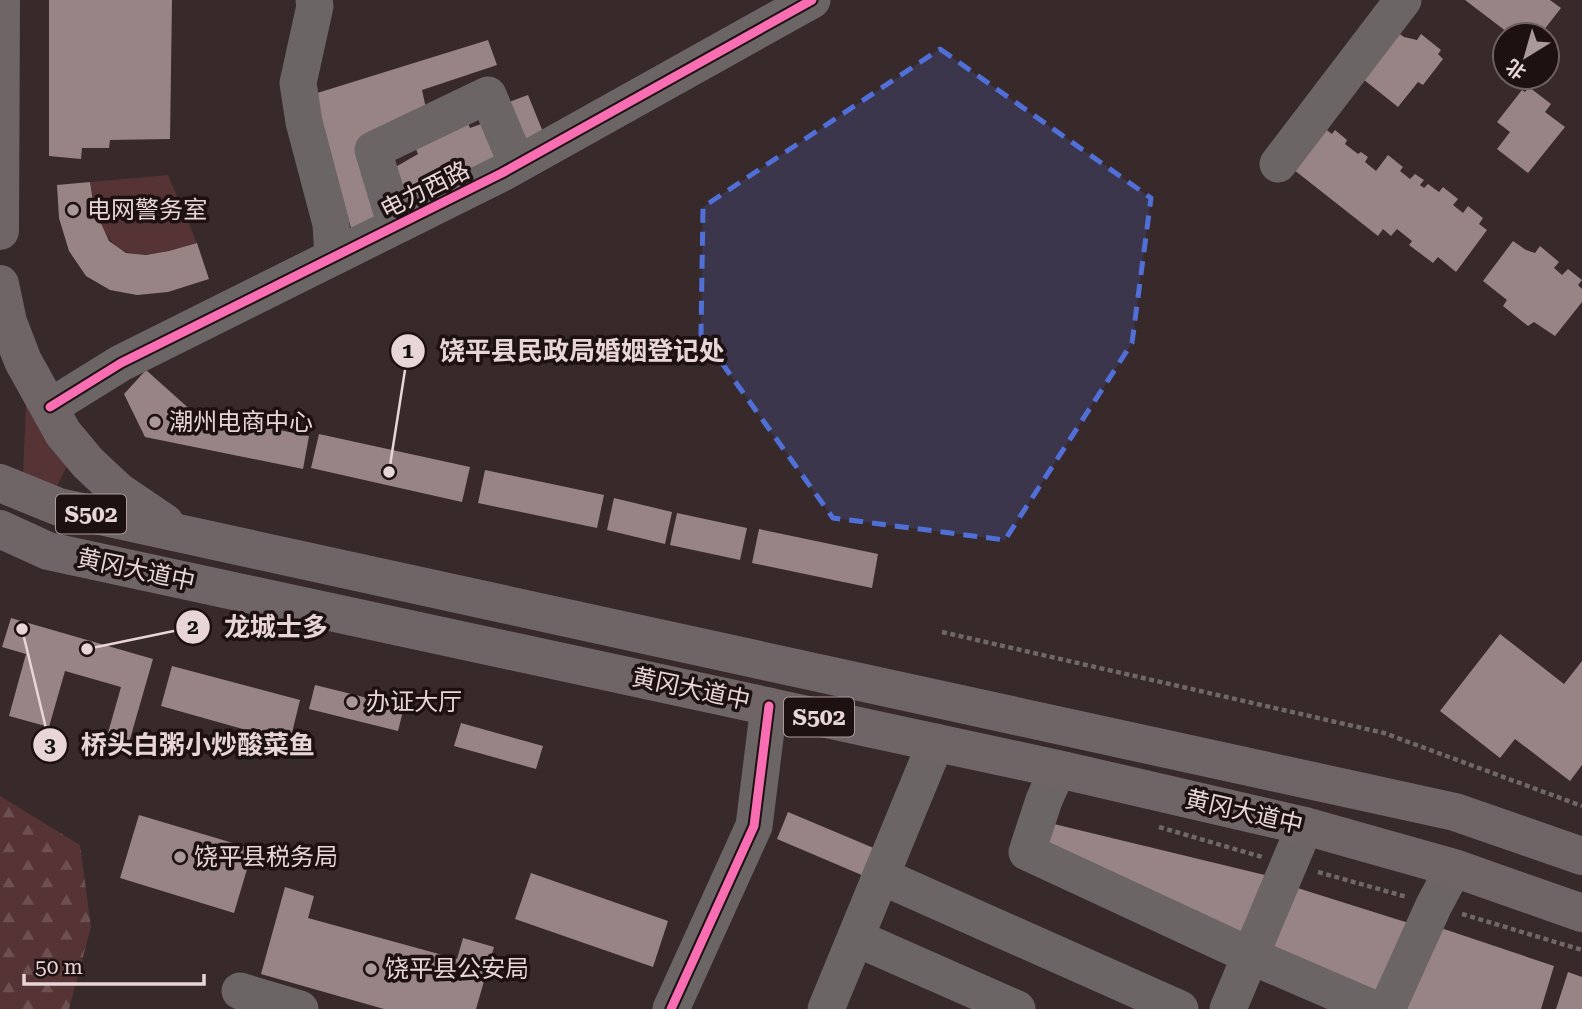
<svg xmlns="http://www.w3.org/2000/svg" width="1582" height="1009" viewBox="0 0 1582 1009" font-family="'Roboto Serif','Noto Sans SC',serif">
  <defs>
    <pattern id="forest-firs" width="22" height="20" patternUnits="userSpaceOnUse" patternTransform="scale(1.75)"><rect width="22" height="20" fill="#563335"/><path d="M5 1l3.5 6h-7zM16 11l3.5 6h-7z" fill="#6e5052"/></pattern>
  </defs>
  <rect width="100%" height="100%" fill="#38292a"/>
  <!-- grass -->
  <path fill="#563335" d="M168 175 197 243C126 266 103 258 90 182Z
    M26 403C37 426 48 447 67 466L57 486 23 475Z"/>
  <!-- forest -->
  <path fill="url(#forest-firs)" d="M0 796 80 845 91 927 69 1009H0Z"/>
  <!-- building -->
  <path fill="#998485" d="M49 0H172L170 139 110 140 109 148H82L81 159 49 156Z
    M1465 0H1550L1561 8 1540 35H1511Z
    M1394 30 1404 37 1417 40 1421 34 1441 50 1438 54 1443 59 1423 85 1418 82 1398 107 1358 75Z
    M488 40 497 65 422 90 427 113 373 180 418 154 413 142 465 116 470 128 484 123 500 155 353 235 314 94Z
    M1529 87 1551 104 1545 112 1565 127 1528 173 1497 149 1510 132 1497 122 1522 90 1525 92Z
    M528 95 543 132 524 142 509 102Z
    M1320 125 1332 134 1335 130 1347 140 1345 144 1358 154 1361 152 1368 157 1365 162 1376 171 1388 155 1403 167 1400 171 1410 179 1415 174 1424 180 1420 185 1424 188 1428 184 1439 192 1443 187 1458 199 1453 205 1463 213 1468 206 1483 218 1479 224 1487 230 1456 272 1438 257 1433 263 1409 245 1412 241 1397 229 1391 236 1383 229 1378 236 1289 166Z
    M90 182 94 208 109 241 126 253 146 255 169 251 197 243 209 279 168 292 137 295 110 290 86 276 69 251 59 218 57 185Z
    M1513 241 1526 250 1535 253 1540 246 1559 262 1554 268 1562 275 1568 269 1582 280 1578 285 1582 289V302L1555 336 1534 322 1528 326 1503 306 1507 300 1483 281Z
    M146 370 194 413 309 436 303 469 145 437 124 394Z
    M319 434 470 467 462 502 311 468Z
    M485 470 604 495 597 528 478 503Z
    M614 498 672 512 665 544 607 530Z
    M677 513 747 528 740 560 670 545Z
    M759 529 878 554 872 588 752 563Z
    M11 618 153 659 128 746 106 740 121 687 65 671 49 727 9 716 26 654 2 647Z
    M1500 634 1564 684 1582 661V765L1570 781 1515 739 1500 758 1440 711Z
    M172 666 300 700 286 757 260 750 264 735 161 706Z
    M315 685 404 707 398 731 309 709Z
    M461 723 543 746 536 769 454 746Z
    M788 812 876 849 864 876 777 839Z
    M139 815 253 849 234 913 120 878Z
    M1054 824 1273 877 1246 936 1044 847Z
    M531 873 668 921 653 967 515 919Z
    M1288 885 1415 925 1382 1005 1264 949Z
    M285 887 314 896 308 918 457 959 463 938 494 947 476 1009H384L261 974Z
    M1429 924 1554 966 1541 1009H1395Z
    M1568 972 1582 977V1009H1556Z"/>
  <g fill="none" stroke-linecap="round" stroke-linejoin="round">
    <!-- path -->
    <path stroke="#6f6868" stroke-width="4.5" stroke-dasharray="5 3.5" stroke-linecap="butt" d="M942 632 1384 733 1582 806
      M1159 827 1262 857
      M1318 872 1407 897
      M1462 914 1582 950"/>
    <!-- minor -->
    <path stroke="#6b6566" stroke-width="37" d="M314 0 315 6 298 83 304 122 331 224 333 257
      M1278 164 1403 0
      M396 226 373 150 488 95 517 164
      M50 407 121 363 502 173 812 0
      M1058 769 1044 800 1027 852 1251 956 1374 1009
      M881 876 1180 1009
      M856 938 1017 1009
      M240 991 300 1009
      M671 1009 754 826 769 706
      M826 1009 936 742
      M1228 1009 1305 826
      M1387 1009 1434 905 1454 868"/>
    <!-- major -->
    <path stroke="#6f6566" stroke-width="38" d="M0 231 1 0
      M0 284 8 322 23 361 63 433 88 463 118 491 165 523
      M0 483 59 507 1455 812 1582 856
      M0 529 48 551 1058 769 1305 826 1454 868 1582 913"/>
    <!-- cycleway casing -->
    <g stroke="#1d1111" stroke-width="13">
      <path id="cycleway" d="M50 407 121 363 502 173 812 0
        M671 1009 754 826 769 706"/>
    </g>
    <!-- cycleway -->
    <use href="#cycleway" stroke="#f96db3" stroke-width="9"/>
  </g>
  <!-- marked area -->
  <path fill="#5070d8" fill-opacity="0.2" stroke="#5070d8" stroke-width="5" stroke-dasharray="14 9" stroke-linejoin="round" d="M940 49 1151 198 1132 343 1005 540 833 518 701 334 703 207Z"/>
  <!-- markers -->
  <g fill="#aa999a" stroke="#1d1111" stroke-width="2.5">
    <circle cx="73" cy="210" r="7"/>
    <circle cx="155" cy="422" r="7"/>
    <circle cx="352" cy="702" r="7"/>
    <circle cx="180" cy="857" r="7"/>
    <circle cx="371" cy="969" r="7"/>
  </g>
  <g text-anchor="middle" stroke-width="7" stroke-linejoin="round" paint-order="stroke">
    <!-- shield labels -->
    <g fill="#1d1111" stroke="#ab9b9b" stroke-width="2">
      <rect x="56" y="494.5" width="70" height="39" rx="5"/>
      <rect x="784" y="697.5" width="70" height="39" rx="5"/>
    </g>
    <g font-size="23" font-weight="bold" fill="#e8d6d6">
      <text x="91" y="522">S502</text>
      <text x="819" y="725">S502</text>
    </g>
    <!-- street labels -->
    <g font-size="24" fill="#e8d6d6" stroke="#1d1111">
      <text transform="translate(425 190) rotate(-27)" y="8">电力西路</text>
      <text transform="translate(136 570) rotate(12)" y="8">黄冈大道中</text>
      <text transform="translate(691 689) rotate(12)" y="8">黄冈大道中</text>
      <text transform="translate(1244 812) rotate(13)" y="8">黄冈大道中</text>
    </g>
    <!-- poi labels -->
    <g font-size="24" fill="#e8d6d6" stroke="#1d1111" text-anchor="start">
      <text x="87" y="218">电网警务室</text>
      <text x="169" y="430">潮州电商中心</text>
      <text x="366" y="710">办证大厅</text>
      <text x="194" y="865">饶平县税务局</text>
      <text x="385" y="977">饶平县公安局</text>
    </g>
  </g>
  <!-- callouts -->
  <path fill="none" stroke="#e8d6d6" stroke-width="2.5" d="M389 472L408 351M87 649L193 627M22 629L50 745"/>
  <g fill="#e8d6d6" stroke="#1d1111" stroke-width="2.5">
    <circle cx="389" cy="472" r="7"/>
    <circle cx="87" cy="649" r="7"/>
    <circle cx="22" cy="629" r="7"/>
    <circle cx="408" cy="351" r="18"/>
    <circle cx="193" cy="627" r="18"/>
    <circle cx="50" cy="745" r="18"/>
  </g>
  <g font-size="21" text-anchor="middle" font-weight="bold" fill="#111">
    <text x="408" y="358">1</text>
    <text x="193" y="634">2</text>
    <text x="50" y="752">3</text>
  </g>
  <g font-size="26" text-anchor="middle" font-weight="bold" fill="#e8d6d6" stroke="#1d1111" stroke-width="7" stroke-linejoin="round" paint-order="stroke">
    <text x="582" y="360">饶平县民政局婚姻登记处</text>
    <text x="276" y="636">龙城士多</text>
    <text x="198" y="754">桥头白粥小炒酸菜鱼</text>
  </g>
  <!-- north arrow -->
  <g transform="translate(1526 56) rotate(217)"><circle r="33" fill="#1d1111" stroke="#6e6060" stroke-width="2"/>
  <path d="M0-5L12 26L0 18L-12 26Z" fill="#aa999a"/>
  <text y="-10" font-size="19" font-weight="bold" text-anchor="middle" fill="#e8d6d6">北</text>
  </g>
  <!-- scale -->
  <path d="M24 974v10h180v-10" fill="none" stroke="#e8d6d6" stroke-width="3.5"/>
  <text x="35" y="974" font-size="21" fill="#e8d6d6" stroke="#1d1111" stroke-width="5" paint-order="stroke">50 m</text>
</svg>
